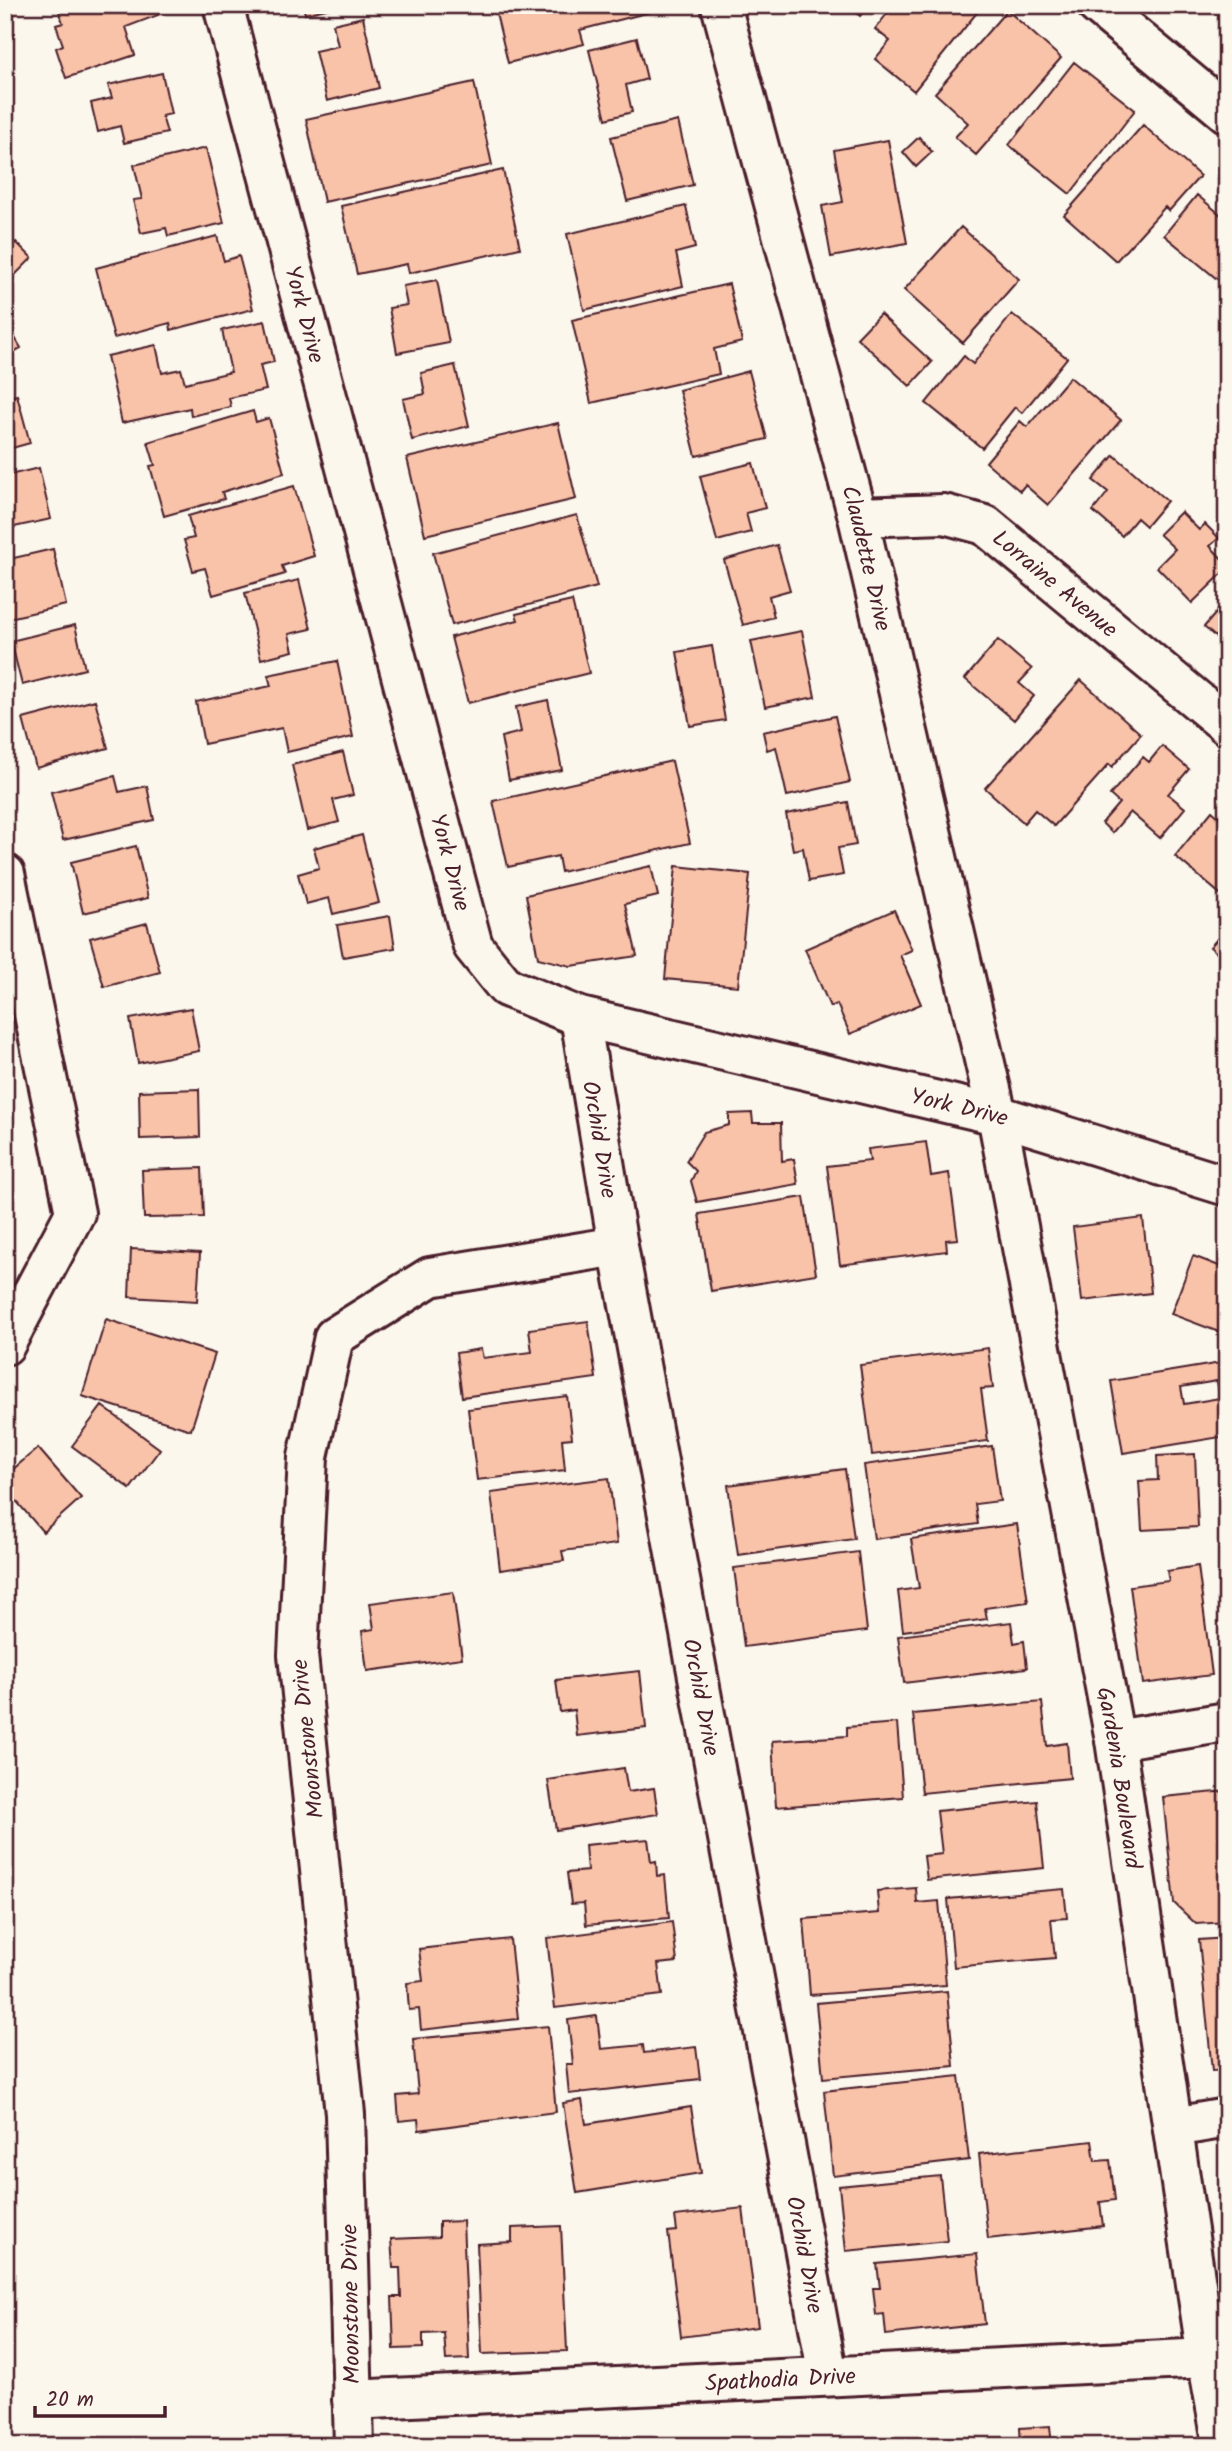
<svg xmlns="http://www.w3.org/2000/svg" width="1232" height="2451" viewBox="0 0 1232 2451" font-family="Kalam,sans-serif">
  <rect width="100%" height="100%" fill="#fbf7ec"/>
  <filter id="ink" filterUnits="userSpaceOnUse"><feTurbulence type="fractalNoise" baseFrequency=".0143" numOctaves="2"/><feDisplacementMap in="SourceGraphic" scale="14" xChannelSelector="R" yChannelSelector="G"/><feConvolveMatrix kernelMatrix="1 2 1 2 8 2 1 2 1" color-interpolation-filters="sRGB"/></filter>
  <g filter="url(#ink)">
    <!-- building -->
    <path fill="#f8c3a9" stroke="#4a1f2b" stroke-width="2" fill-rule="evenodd" d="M57 5H155L158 15 126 27 135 55 66 78 56 48 63 45 56 25 63 23Z
      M303 5H343L305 14Z
      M494 5H648L650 12 580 30 584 44 508 63Z
      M848 5H868L860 16Z
      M894 5H983L914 91 875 59 890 41 875 29Z
      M1007 10 1061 58 976 155 955 137 968 123 935 93Z
      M363 17 379 88 327 101 315 51 338 46 333 24Z
      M637 38 647 79 626 85 632 112 606 119 589 50Z
      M1074 62 1135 110 1070 194 1009 145Z
      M162 73 171 114 162 116 167 133 124 143 120 126 98 132 91 103 112 98 108 85Z
      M474 82 492 165 324 202 306 119Z
      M678 121 693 185 627 201 611 137Z
      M1143 125 1200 176 1169 211 1165 207 1116 261 1064 215Z
      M919 137 932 152 916 167 903 152Z
      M888 140 907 243 831 257 822 206 843 202 834 150Z
      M206 148 224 223 168 236 166 228 141 233 133 200 142 199 134 165Z
      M503 170 520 248 409 273 407 264 357 274 341 206Z
      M1197 195 1227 220V233L1220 241 1227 246V267L1217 279 1164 235Z
      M686 206 695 248 676 253 683 286 584 310 567 234Z
      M961 227 1019 279 963 343 904 290Z
      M217 236 224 261 239 256 253 309 171 330 170 323 114 338 96 268Z
      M16 242 32 258 5 285V253Z
      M437 280 449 343 397 353 389 308 407 305 403 286Z
      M729 284 742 342 714 349 719 374 591 403 572 320Z
      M880 314 932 362 910 386 857 338Z
      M1012 314 1067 358 1022 413 1015 407 982 448 926 403 964 356 973 364Z
      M5 321 21 348 5 357Z
      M265 321 274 362 260 365 266 390 229 398 231 407 191 416 190 408 122 423 107 356 156 345 162 373 181 369 185 383 231 372 222 330Z
      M455 365 469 426 412 440 403 399 425 394 421 373Z
      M749 371 767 439 696 456 679 390Z
      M1070 377 1121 420 1048 505 1025 485 1020 491 986 462 1020 421 1027 427Z
      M17 395 30 443 5 450V398Z
      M253 411 256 422 269 418 284 473 222 492 224 499 164 516 150 466 155 465 148 442Z
      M558 423 576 499 425 535 407 458Z
      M1114 455 1167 501 1146 526 1137 518 1122 536 1093 511 1108 492 1093 480Z
      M753 463 765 508 746 513 751 532 717 541 700 476Z
      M39 468 51 519 5 529V476Z
      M294 486 314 556 282 566 285 574 213 595 205 568 193 571 184 540 194 538 188 516Z
      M1181 512 1199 530 1205 524 1219 538 1210 546 1227 564V569L1192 603 1157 567 1175 549 1159 534Z
      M577 515 597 587 452 625 433 553Z
      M777 545 790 590 769 596 774 617 743 625 724 560Z
      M53 549 66 605 5 619V560Z
      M299 580 311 629 289 634 293 651 261 659 245 593Z
      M1227 600V647L1204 627Z
      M572 601 589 673 468 703 451 637 518 620 516 614Z
      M75 625 85 669 22 685 11 641Z
      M802 631 815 697 765 707 751 641Z
      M998 640 1032 669 1019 683 1034 696 1014 720 965 679Z
      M712 646 725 720 690 726 677 652Z
      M337 661 353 737 287 752 282 728 204 744 196 702 271 686 268 675Z
      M1081 680 1141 734 1112 767 1109 764 1054 826 1035 810 1024 823 985 788Z
      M95 700 108 748 36 768 23 719Z
      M548 700 562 770 509 780 501 737 521 732 516 707Z
      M835 716 850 782 787 796 776 747 767 750 763 732Z
      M1162 746 1189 769 1168 794 1185 808 1160 838 1130 812 1112 833 1102 823 1119 803 1110 795 1143 757 1149 762Z
      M343 752 353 795 333 800 339 822 307 830 292 765Z
      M672 761 690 843 561 872 558 856 508 867 493 801Z
      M115 776 119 792 147 786 154 820 63 840 51 792Z
      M848 802 856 845 838 848 843 875 809 881 803 848 793 850 786 814Z
      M1212 811 1227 824 1226 899 1175 856Z
      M362 835 379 903 333 914 329 898 306 904 298 874 319 868 314 848Z
      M136 846 148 898 83 913 71 862Z
      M651 866 658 896 625 904 637 956 571 966 538 958 526 895Z
      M676 866 750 874 738 986 665 979Z
      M894 910 912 950 900 955 921 1004 850 1034 837 1004 830 1007 805 949Z
      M390 916 395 948 343 957 337 925Z
      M147 923 160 972 104 987 90 938Z
      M1227 928V962L1210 947Z
      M191 1008 199 1051 138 1063 130 1019Z
      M199 1089 200 1137 140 1139 139 1091Z
      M752 1113 753 1123H781L782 1161 794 1159 798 1184 697 1202 691 1181 696 1171 686 1161 704 1132 729 1125V1114Z
      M926 1142 931 1176 949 1173 958 1239 946 1240 947 1251 840 1265 827 1166 870 1161 868 1149Z
      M202 1168 204 1217 144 1218 142 1170Z
      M804 1197 816 1274 711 1291 699 1214Z
      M1143 1218 1151 1293 1082 1301 1073 1227Z
      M131 1249 200 1253 197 1301 129 1297Z
      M1193 1256 1227 1269V1335L1171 1314Z
      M106 1319 215 1354 191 1430 82 1396Z
      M588 1321 596 1378 462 1397 456 1353 481 1349 483 1358 532 1352 529 1329Z
      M988 1348 993 1388 981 1389 988 1441 872 1455 860 1365Z
      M1227 1362V1436L1123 1453 1111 1381ZM1217 1381 1220 1398 1184 1404 1181 1387Z
      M567 1396 572 1438 562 1439 565 1470 477 1480 468 1409Z
      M102 1406 160 1449 130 1489 72 1446Z
      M992 1446 1000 1501 975 1504 978 1524 874 1539 864 1465Z
      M38 1448 81 1498 43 1532 5 1488V1476Z
      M1195 1454 1198 1527 1142 1530 1139 1481 1158 1480 1157 1456Z
      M845 1469 854 1539 738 1555 728 1485Z
      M609 1478 617 1544 562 1551 564 1561 500 1570 491 1493Z
      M1017 1524 1028 1602 985 1608 987 1619 903 1631 898 1591 919 1588 911 1539Z
      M858 1552 867 1631 744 1647 734 1568Z
      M1198 1566 1212 1675 1143 1684 1130 1586 1169 1581 1167 1571Z
      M453 1592 462 1658 367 1671 362 1631 374 1629 370 1603Z
      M1011 1622 1014 1643 1024 1641 1027 1668 904 1683 898 1636Z
      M640 1671 646 1728 577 1736 574 1710 560 1712 556 1680Z
      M1042 1702 1047 1746 1067 1743 1070 1778 922 1793 913 1714Z
      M897 1723 903 1797 776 1807 772 1741 847 1736V1727Z
      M624 1768 628 1792 654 1788 658 1814 556 1830 548 1780Z
      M1227 1791V1922L1196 1924 1174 1903 1163 1797Z
      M1037 1801 1044 1868 927 1880 924 1856 942 1854 937 1811Z
      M648 1839 651 1862 656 1861 657 1876 665 1875 669 1918 586 1925 584 1903 571 1904 567 1873 587 1871 585 1845Z
      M916 1888 917 1903 939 1901 946 1985 810 1995 804 1919 879 1913 877 1891Z
      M1064 1889 1067 1918 1051 1919 1055 1958 954 1967 948 1899Z
      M672 1922 677 1962 658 1964 662 1995 555 2008 547 1938Z
      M1227 1938V2070L1212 2071 1199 1940Z
      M510 1939 518 2019 421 2030 419 2009 409 2010 407 1983 423 1981 419 1949Z
      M947 1991 954 2066 823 2078 816 2003Z
      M597 2016 601 2049 643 2045 644 2053 696 2047 700 2079 569 2094 566 2064H573L568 2020Z
      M548 2026 556 2112 419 2130 418 2119 399 2121 397 2096 418 2094 413 2039Z
      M959 2076 969 2160 833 2176 824 2091Z
      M582 2100 586 2124 691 2107 701 2173 577 2193 563 2103Z
      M1092 2141 1095 2161 1110 2160 1115 2200 1100 2202 1103 2226 988 2239 979 2154Z
      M940 2176 947 2241 846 2251 839 2186Z
      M743 2208 758 2327 681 2337 668 2232 677 2231 675 2216Z
      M463 2221 469 2359 446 2360 444 2333 423 2334V2348L394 2349 392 2297H401L400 2268H393L391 2239 439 2237V2222Z
      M561 2226 567 2351 482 2354 477 2244 512 2242V2228Z
      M977 2254 985 2324 886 2335 884 2314 876 2315 873 2288H880L877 2264Z
      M1050 2426 1052 2446H1021L1020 2428Z"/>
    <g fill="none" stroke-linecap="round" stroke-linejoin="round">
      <!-- minor casing -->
      <g stroke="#4a1f2b" stroke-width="44">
        <g id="minor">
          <path id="s1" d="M223 5 473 946 506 987 580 1017 997 1115 1227 1186"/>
          <path id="s2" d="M721 5 858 517 997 1115 1115 1740 1207 2358 1223 2446"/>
          <path d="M1097 5 1227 113"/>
          <path id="s3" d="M858 517 944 514 985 525 1227 725"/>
          <path d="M5 874 75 1213 5 1345"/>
          <path id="s4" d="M580 1017 618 1246 828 2376"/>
          <path d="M1115 1740 1227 1722"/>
          <path d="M1174 2127 1227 2118"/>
          <path id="s5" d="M352 2400 1207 2358"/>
          <path d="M354 2446 345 2114 298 1655 308 1457 334 1337 430 1277 618 1246"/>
        </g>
      </g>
      <!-- minor -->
      <use href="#minor" stroke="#fbf7ec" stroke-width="38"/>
    </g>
  </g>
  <g text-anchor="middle" stroke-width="6" stroke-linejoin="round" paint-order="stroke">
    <!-- street labels -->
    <g font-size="23" fill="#4a1f2b" stroke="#fbf7ec">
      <text dy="8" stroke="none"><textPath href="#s1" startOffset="320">York Drive</textPath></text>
      <text dy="8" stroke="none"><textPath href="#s2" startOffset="572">Claudette Drive</textPath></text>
      <text dy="8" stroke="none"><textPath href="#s3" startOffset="220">Lorraine Avenue</textPath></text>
      <text dy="8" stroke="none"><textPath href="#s1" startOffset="887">York Drive</textPath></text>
      <text dy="8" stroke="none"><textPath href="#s1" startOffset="1496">York Drive</textPath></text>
      <text dy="8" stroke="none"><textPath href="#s4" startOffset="124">Orchid Drive</textPath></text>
      <text dy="8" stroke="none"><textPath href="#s4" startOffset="691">Orchid Drive</textPath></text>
      <text transform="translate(307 1739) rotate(-96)" y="8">Moonstone Drive</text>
      <text dy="8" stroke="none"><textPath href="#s2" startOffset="1818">Gardenia Boulevard</textPath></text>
      <text dy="8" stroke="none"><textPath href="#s4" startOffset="1258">Orchid Drive</textPath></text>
      <text transform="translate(350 2304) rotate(-91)" y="8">Moonstone Drive</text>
      <text dy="8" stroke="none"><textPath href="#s5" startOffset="429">Spathodia Drive</textPath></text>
    </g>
  </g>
  <!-- margin -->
  <rect width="1232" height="2451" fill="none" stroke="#fbf7ec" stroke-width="28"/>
  <rect x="14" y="14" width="1204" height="2423" fill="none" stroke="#4a1f2b" stroke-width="2.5" filter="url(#ink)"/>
  <!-- scale -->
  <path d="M35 2406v10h130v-10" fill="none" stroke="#4a1f2b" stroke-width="3.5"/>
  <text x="46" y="2406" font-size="21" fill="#4a1f2b" stroke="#fbf7ec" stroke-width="5" paint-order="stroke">20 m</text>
</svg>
